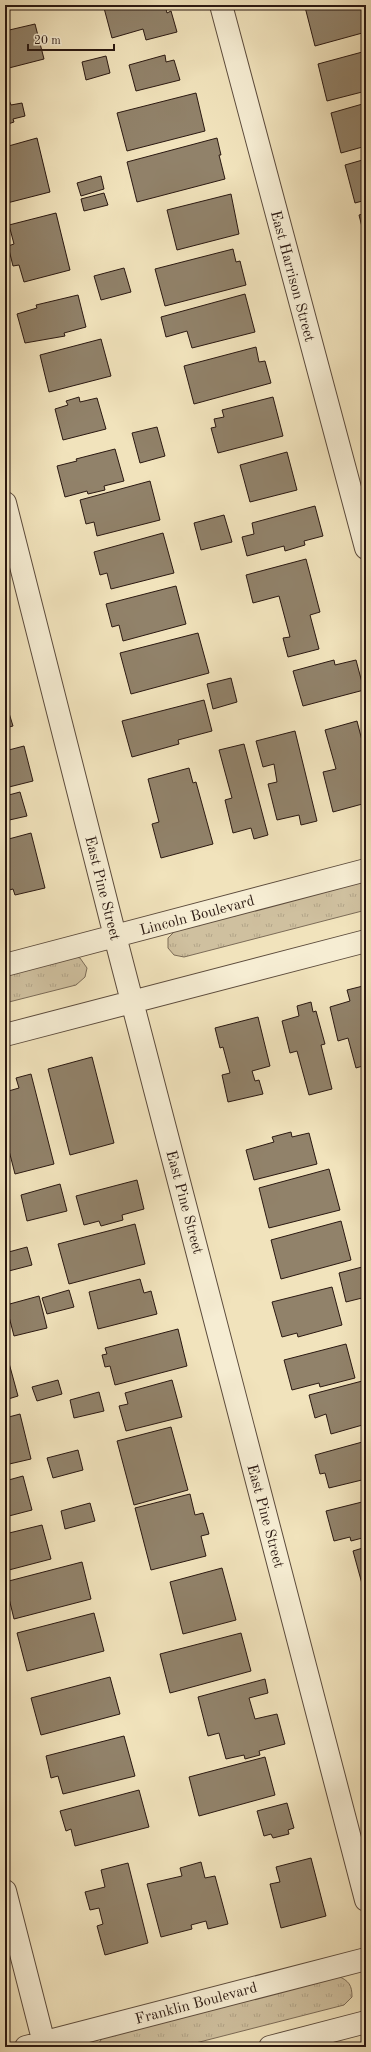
<svg xmlns="http://www.w3.org/2000/svg" width="371" height="2052" viewBox="0 0 371 2052" font-family="'Old Standard TT',serif">
  <defs>
    <pattern id="grass-tufts" width="24" height="20" patternUnits="userSpaceOnUse"><rect width="24" height="20" fill="#cfc09f"/><path d="M3 7l-1-3M5 7V3M7 7l1-3M15 17l-1-3M17 17v-4M19 17l1-3" fill="none" stroke="#b2a488"/></pattern>
  </defs>
  <rect width="100%" height="100%" fill="#f1e3bc"/>
  <filter id="stains"><feTurbulence type="fractalNoise" baseFrequency=".005" numOctaves="4"/><feColorMatrix values="0 0 0 0 .2 0 0 0 0 .09 0 0 0 0 .02 0 0 0 .5 -.17"/></filter>
  <radialGradient id="worn" r=".72"><stop offset=".6" stop-color="#630" stop-opacity="0"/><stop offset="1" stop-color="#630" stop-opacity=".3"/></radialGradient>
  <!-- grass -->
  <path fill="url(#grass-tufts)" stroke="#7c6c58" d="M366 881V910L184 957 174 955 168 948V938L177 929Z
    M69 955 80 958 87 968 85 977 76 985 5 1003V972Z
    M338 1976C349 1981 352 1985 352 1997L344 2005 180 2047H98V2044L104 2036Z"/>
  <!-- building -->
  <path fill="#91826a" stroke="#2a1811" d="M5 5H17V6L5 9Z
    M113 5H165L167 13 171 11 177 32 146 40 143 29 112 38 104 8Z
    M313 5H366V32L315 46 305 7Z
    M35 24 44 59 5 69V31Z
    M366 51V91L327 101 318 64Z
    M165 55 166 62 174 60 180 80 136 91 129 65Z
    M106 56 110 73 86 80 82 62Z
    M5 90 11 105 22 103 25 116 13 119 14 122 5 125Z
    M196 93 205 131 127 151 117 113Z
    M366 103V146L341 153 331 113Z
    M37 138 50 192 7 203 5 196V147Z
    M217 138 221 155H219L225 179 137 202 127 162Z
    M366 159V200L355 203 345 165Z
    M101 176 104 189 81 196 77 183Z
    M104 193 108 205 84 211 81 199Z
    M231 194 239 234 177 250 167 210Z
    M56 213 70 270 24 282 19 265 13 266 8 246 14 244 9 225Z
    M366 213V243L359 215Z
    M233 249 236 262 240 261 246 285 165 306 155 269Z
    M124 268 131 292 101 300 94 276Z
    M245 294 255 332 192 348 187 331 166 337 161 317Z
    M78 295 86 327 64 333 65 336 25 343 17 314 37 308 36 305Z
    M101 339 111 376 49 392 40 355Z
    M256 347 259 362 265 361 271 383 194 404 184 366Z
    M79 397 80 402 97 398 106 429 63 440 55 409 68 405 66 401Z
    M273 397 283 436 218 453 211 428 216 427 214 419 224 417 222 410Z
    M157 427 165 456 140 463 132 433Z
    M115 449 124 481 104 486 105 490 88 494 87 491 65 497 57 466 77 461 76 459Z
    M287 452 297 490 250 502 240 465Z
    M150 481 160 520 97 536 94 522 86 524 80 500Z
    M315 506 323 536 304 541 305 545 285 551 284 546 247 556 242 537 254 534 252 523Z
    M224 515 232 542 201 550 194 523Z
    M163 533 174 573 111 589 107 573 100 575 94 552Z
    M306 559 320 612 310 615 319 649 288 657 283 638 290 637 279 596 253 603 246 575Z
    M176 586 186 624 123 641 119 625 112 627 106 604Z
    M198 633 209 673 131 694 120 653Z
    M334 660 335 665 356 660 364 690 303 706 293 671Z
    M231 678 237 702 213 709 207 684Z
    M204 700 212 731 178 740 179 744 132 757 122 721Z
    M9 713 13 726 5 728V714Z
    M357 721 366 756 362 757 366 773V803L333 812 323 772 336 769 325 730Z
    M295 731 317 821 301 825 299 815 277 820 268 784 277 782 274 764 263 767 256 741Z
    M244 744 268 835 254 839 251 828 233 833 225 800 232 798 219 750Z
    M24 746 33 781 5 788V751Z
    M189 768 193 783 196 782 213 844 161 858 152 824 159 822 148 779Z
    M20 792 27 816 5 821V796Z
    M31 833 45 888 15 895 13 889 5 891V840Z
    M363 986 366 999V1065L356 1068 348 1038 338 1041 330 1007 350 1001 347 990Z
    M311 1002 313 1012 316 1011 325 1044 321 1045 332 1089 309 1095 297 1051 290 1053 282 1021 299 1016 297 1006Z
    M258 1017 270 1066 252 1071 255 1081 259 1080 263 1094 228 1102 222 1075 230 1073 223 1047 220 1048 215 1028Z
    M92 1057 114 1143 70 1155 48 1069Z
    M31 1074 54 1164 15 1174 5 1135V1126L8 1125 5 1113V1092L19 1088 16 1078Z
    M291 1132 292 1137 309 1133 317 1164 254 1180 246 1150 274 1142 272 1137Z
    M329 1169 340 1210 269 1228 259 1188Z
    M137 1180 144 1209 122 1215 123 1220 101 1226 99 1221 84 1225 76 1196Z
    M60 1184 67 1211 27 1221 21 1195Z
    M341 1221 351 1260 281 1279 271 1240Z
    M135 1224 145 1264 69 1284 58 1244Z
    M27 1247 32 1265 5 1272V1253Z
    M366 1266V1297L346 1302 339 1273Z
    M140 1279 144 1293 151 1291 157 1314 98 1329 89 1292Z
    M332 1287 342 1325 298 1337 297 1333 282 1337 272 1302Z
    M69 1290 74 1307 47 1314 42 1298Z
    M39 1296 47 1328 14 1336 6 1305Z
    M178 1329 187 1366 115 1385 110 1366 105 1367 102 1355 107 1354 105 1348Z
    M346 1344 355 1378 320 1387 319 1383 292 1390 284 1360Z
    M9 1363 18 1396 5 1400V1365Z
    M58 1380 62 1394 37 1401 32 1387Z
    M172 1380 182 1417 126 1431 119 1406 128 1404 125 1393Z
    M366 1380V1424L331 1434 326 1414 315 1418 309 1395Z
    M99 1392 104 1411 74 1418 70 1400Z
    M20 1414 31 1459 5 1465V1418Z
    M171 1427 188 1490 134 1505 117 1441Z
    M366 1441V1479L329 1488 325 1473 320 1474 315 1455Z
    M78 1450 83 1470 53 1478 47 1458Z
    M23 1476 32 1510 5 1517V1481Z
    M190 1494 195 1515 203 1513 209 1534 201 1536 206 1556 151 1570 135 1508Z
    M366 1501V1537L351 1541 350 1537 334 1541 326 1511Z
    M90 1503 95 1521 65 1529 61 1511Z
    M42 1525 51 1559 5 1571V1534Z
    M366 1547V1590L364 1591 353 1551Z
    M82 1562 91 1599 14 1619 5 1582Z
    M222 1568 236 1620 183 1634 170 1582Z
    M94 1613 104 1651 27 1671 17 1633Z
    M241 1633 251 1671 170 1693 160 1654Z
    M110 1677 120 1714 41 1735 31 1698Z
    M265 1679 268 1693 249 1698 255 1719 277 1714 285 1744 259 1751 260 1755 245 1759 244 1755 226 1759 219 1733 208 1736 198 1697Z
    M124 1736 135 1776 63 1794 58 1776 51 1778 46 1756Z
    M265 1757 275 1795 199 1816 189 1777Z
    M139 1790 149 1827 75 1846 71 1829 66 1831 60 1811Z
    M287 1803 294 1828 288 1830 289 1834 273 1838 271 1834 264 1836 257 1811Z
    M311 1858 326 1916 281 1928 270 1884 280 1882 276 1867Z
    M201 1862 205 1878 215 1876 228 1924 208 1929 206 1921 191 1925 192 1929 161 1937 147 1884 182 1876 180 1868Z
    M128 1863 148 1943 105 1955 97 1926 103 1924 99 1908 90 1910 85 1892 105 1887 101 1870Z"/>
  <g fill="none" stroke-linecap="round" stroke-linejoin="round">
    <!-- minor casing -->
    <g stroke="#5c4b3c" stroke-width="24">
      <path id="minor" d="M221 5 366 548
        M5 503 115 936 366 1900
        M5 965 366 870
        M5 1035 366 941
        M5 1891 45 2047
        M26 2047 366 1959
        M270 2047 366 2022"/>
    </g>
    <!-- minor -->
    <use href="#minor" stroke="#f6edd3" stroke-width="22"/>
  </g>
  <g text-anchor="middle" stroke-width="3" stroke-linejoin="round" paint-order="stroke">
    <!-- street labels -->
    <g font-size="15" fill="#2a1811" stroke="#f6edd3">
      <text transform="translate(293 276) rotate(75)" y="5">East Harrison Street</text>
      <text transform="translate(103 888) rotate(76)" y="5">East Pine Street</text>
      <text transform="translate(197 915) rotate(-15)" y="5">Lincoln Boulevard</text>
      <text transform="translate(185 1202) rotate(75)" y="5">East Pine Street</text>
      <text transform="translate(266 1516) rotate(75)" y="5">East Pine Street</text>
      <text transform="translate(196 2003) rotate(-15)" y="5">Franklin Boulevard</text>
    </g>
  </g>
  <!-- margin -->
  <rect width="371" height="2052" fill="none" stroke="#f1e3bc" stroke-width="20"/>
  <rect x="6" y="6" width="359" height="2040" fill="none" stroke="#2a1811" stroke-width="2"/>
  <rect x="10" y="10" width="351" height="2032" fill="none" stroke="#2a1811"/>
  <!-- scale -->
  <path d="M28 44v6h86v-6" fill="none" stroke="#2a1811" stroke-width="2"/>
  <text x="34" y="44" font-size="12" fill="#2a1811" stroke="#f6edd3" stroke-width="3" paint-order="stroke">20 m</text>
  <rect width="100%" height="100%" filter="url(#stains)"/>
  <rect width="100%" height="100%" fill="url(#worn)"/>
</svg>
